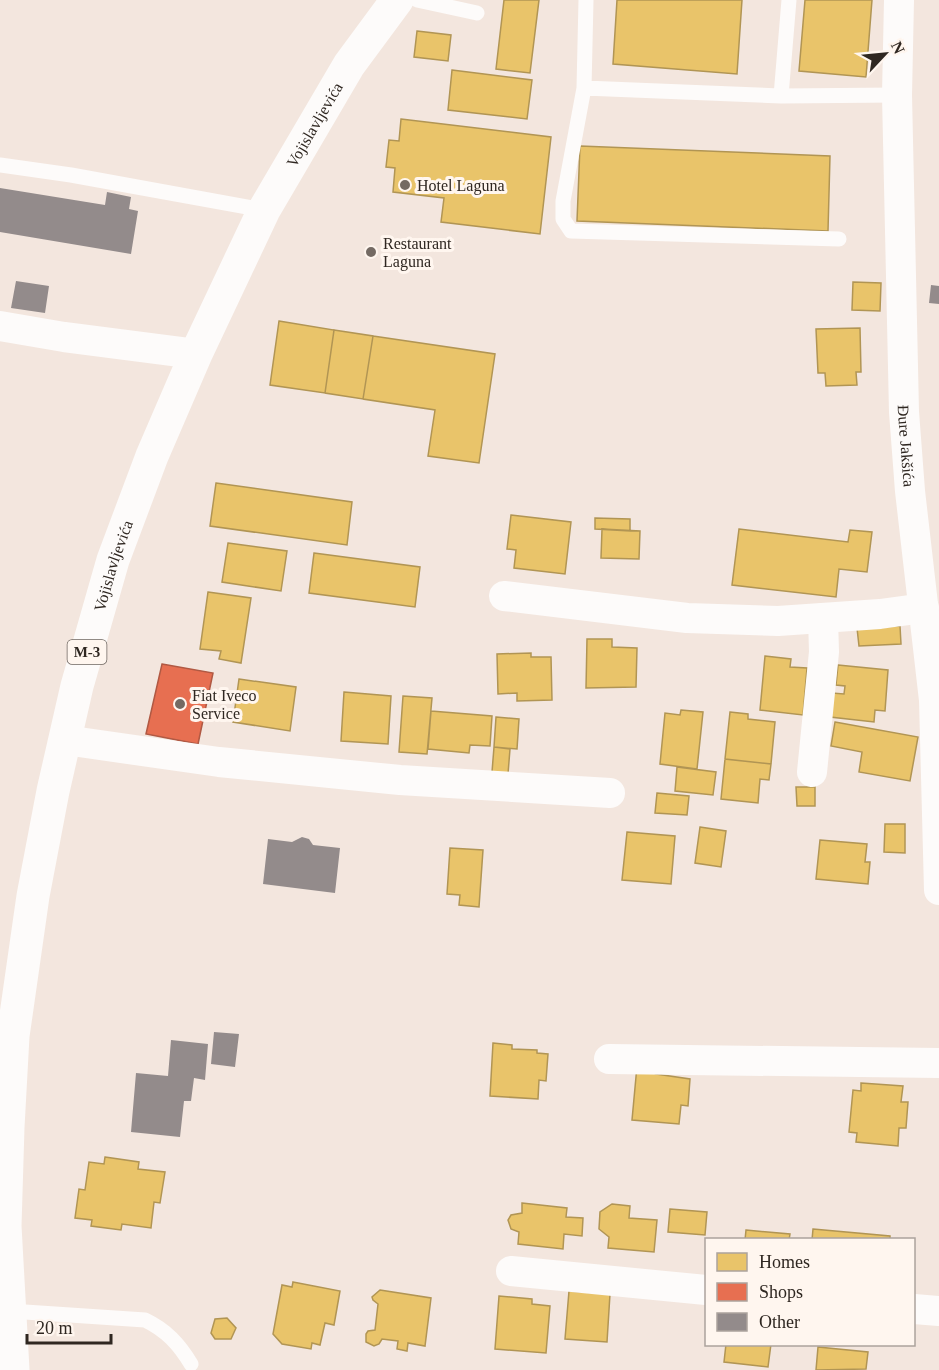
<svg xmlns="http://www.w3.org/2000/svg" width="939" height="1370" viewBox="0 0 939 1370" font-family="'Times New Roman',serif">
  <rect width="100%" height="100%" fill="#f3e6de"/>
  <!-- homes -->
  <path fill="#e9c46a" stroke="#b19554" stroke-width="1.5" d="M504 0H539L530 73 496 69Z
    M617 0H742L737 74 613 64Z
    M805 0H872L866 77 799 71Z
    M417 31 451 35 448 61 414 57Z
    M452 70 532 80 527 119 448 110Z
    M401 119 551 137 540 234 441 222 444 198 393 192 395 168 386 167 389 140 399 141Z
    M580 146 830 156 828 231 577 221Z
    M853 282 881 283 880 311 852 310Z
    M279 321 334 330 325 393 270 385Z
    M860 328 861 372H856L857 385 826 386 825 373H818L816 329Z
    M334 330 373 336 363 399 325 393Z
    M373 336 495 354 479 463 428 456 435 410 363 399Z
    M216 483 352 502 347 545 210 526Z
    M511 515 571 522 565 574 514 568 516 550 507 549Z
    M595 518 630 519V531L595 529Z
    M602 529 640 531 639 559 601 558Z
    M739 529 848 542 850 530 872 532 867 572 839 569 836 597 732 585Z
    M228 543 287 551 281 591 222 582Z
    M314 553 420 567 415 607 309 593Z
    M208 592 251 598 241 663 219 659 221 651 200 649Z
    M900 626 901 644 859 646 857 628Z
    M587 639H612V647L637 648 636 687 586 688Z
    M531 653V657H551L552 700 517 701V693L498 694 497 654Z
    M765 656 791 659 790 667 807 668 803 715 760 710Z
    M838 665 888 670 885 711 875 710 874 722 830 717 832 693 844 694 845 686 836 685Z
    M239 679 296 687 290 731 233 722Z
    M344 692 391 696 388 744 341 741Z
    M403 696 432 698 427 754 399 752Z
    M681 710 703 712 697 769 660 764 665 713 680 715Z
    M431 711 492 716 490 746 470 745 469 753 428 749Z
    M730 712 748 714V719L775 722 771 764 725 759Z
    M496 717 519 719 517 749 494 747Z
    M835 722 918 737 910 781 859 772 862 752 831 746Z
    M494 747 510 749 508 774 492 772Z
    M725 759 771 764 769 780 760 779 758 803 721 799Z
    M677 767 716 772 713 795 675 791Z
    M796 787H815V806H797Z
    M657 793 689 796 687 815 655 813Z
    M885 824H905V853L884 852Z
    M700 827 726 831 721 867 695 863Z
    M627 832 675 836 671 884 622 880Z
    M820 840 867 844 865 862H870L868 884 816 879Z
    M450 848 483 850 479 907 459 905 460 895 447 894Z
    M493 1043 512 1045V1049L537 1050V1053L548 1054 546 1081 539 1080 538 1099 490 1096Z
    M637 1066 656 1074 690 1079 688 1106 681 1105 679 1124 632 1120Z
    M861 1083 903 1086 901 1102H908L906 1128H899L898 1146 856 1142 857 1133 849 1132 853 1090 861 1091Z
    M105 1157 139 1162 138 1169 165 1172 160 1203 154 1202 151 1228 122 1224 121 1230 91 1226 92 1220 75 1218 79 1189 85 1190 89 1162 104 1164Z
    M522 1203 567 1208 566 1217 583 1218 582 1236 564 1234 563 1249 518 1244 519 1232 511 1229 508 1220 511 1215 522 1213Z
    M612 1204 630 1206 629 1218 657 1220 654 1252 608 1248 609 1237 599 1229 600 1212Z
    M670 1209 707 1212 705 1235 668 1232Z
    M813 1229 890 1236V1240H812Z
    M746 1230 790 1234 789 1240H745Z
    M293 1282 340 1291 334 1325 325 1323 320 1345 312 1343 311 1349 282 1344 273 1334 282 1285 292 1287Z
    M380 1290 431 1298 425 1346 408 1343 407 1351 397 1349 398 1341 382 1339 379 1344 374 1346 366 1342V1334L368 1331 375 1330 378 1304 373 1300 372 1297Z
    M569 1291 610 1294 607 1342 565 1339Z
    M499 1296 532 1299V1304L550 1306 546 1353 495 1349Z
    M227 1318 236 1328 231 1339H215L211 1333 215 1319Z
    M726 1344H771L768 1367 724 1362Z
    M818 1347 868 1352 866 1369 816 1370Z"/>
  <!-- shops -->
  <path fill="#e76f51" stroke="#b05943" stroke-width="1.5" d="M162 664 213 673 198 744 146 734Z"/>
  <!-- building -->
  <path fill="#938b8b" d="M0 188 105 205 107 192 131 197 129 209 138 211 131 254 0 232Z
    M16 281 49 286 45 313 11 308Z
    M931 285 939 286V304L929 303Z
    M302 837 309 839 313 845 340 848 335 893 263 884 268 839 292 842Z
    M214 1032 239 1034 235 1067 211 1064Z
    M171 1040 208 1044 205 1080 194 1078 191 1101H184L180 1137 131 1132 136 1073 168 1076Z"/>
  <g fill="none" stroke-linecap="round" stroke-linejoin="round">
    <!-- lane -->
    <path stroke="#fdfbfa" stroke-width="15" d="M417 0 477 13
      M586 0 584 88 781 96 897 95
      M584 88 563 201V219L571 231 839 239
      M781 96 789 0
      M0 165 71 175 264 210
      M10 1311 145 1320C166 1330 179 1344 191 1364"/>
    <!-- street -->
    <g stroke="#fdfbfa" stroke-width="30">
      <path id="s1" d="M899 0 897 95 904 412 910 491 934 700 939 890"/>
      <path d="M0 326 64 337 196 354"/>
      <path d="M504 596 687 618 778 621 880 614 924 608"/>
      <path d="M65 740 219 762 400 780 610 793"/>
      <path d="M812 772 824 652 823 618"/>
      <path d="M609 1059 939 1063"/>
      <path d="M511 1271 706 1290"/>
      <path d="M914 1309 939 1311"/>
    </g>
    <!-- primary -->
    <path stroke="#fdfbfa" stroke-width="33" id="s2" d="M13 1370 5 1226 8 1127 13 1036 33 896 53 791 77 686 113 560 152 456 196 354 264 210 349 65 397 0"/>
  </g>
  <!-- markers -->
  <g fill="#746a63" stroke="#fff6ef" stroke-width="2">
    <circle cx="405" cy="185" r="6"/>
    <circle cx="371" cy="252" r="6"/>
    <circle cx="180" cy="704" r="6"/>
  </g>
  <g text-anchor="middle" stroke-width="6" stroke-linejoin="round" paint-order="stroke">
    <!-- shield labels -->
    <rect fill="#fff6ef" stroke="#6d655f" stroke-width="1.5" x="67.5" y="640" width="39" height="24" rx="4.5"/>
    <g font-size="15" font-weight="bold" fill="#2f2721">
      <text x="87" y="657">M-3</text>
    </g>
    <!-- street labels -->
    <g font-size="16" fill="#2f2721" stroke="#fff6ef">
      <text dy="6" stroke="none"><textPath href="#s2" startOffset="1302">Vojislavljevića</textPath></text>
      <text dy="6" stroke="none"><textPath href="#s1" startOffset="446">Đure Jakšića</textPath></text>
      <text dy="6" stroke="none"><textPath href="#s2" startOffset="816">Vojislavljevića</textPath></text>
    </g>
    <!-- poi labels -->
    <g font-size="16" fill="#2f2721" stroke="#fff6ef" text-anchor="start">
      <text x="417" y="191">Hotel Laguna</text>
      <text x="383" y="249">Restaurant<tspan x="383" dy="18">Laguna</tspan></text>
      <text x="192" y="701">Fiat Iveco<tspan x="192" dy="18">Service</tspan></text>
    </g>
  </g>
  <!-- legend -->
  <rect x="705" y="1238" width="210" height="108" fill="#fff6ef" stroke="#aca39d" stroke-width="1.5"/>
  <rect x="717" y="1253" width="30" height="18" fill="#e9c46a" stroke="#aca39d" stroke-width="1.5"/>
  <text x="759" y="1268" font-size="18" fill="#2f2721">Homes</text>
  <rect x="717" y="1283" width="30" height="18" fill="#e76f51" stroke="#aca39d" stroke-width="1.5"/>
  <text x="759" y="1298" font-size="18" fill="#2f2721">Shops</text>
  <rect x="717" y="1313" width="30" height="18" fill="#938b8b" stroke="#aca39d" stroke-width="1.5"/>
  <text x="759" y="1328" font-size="18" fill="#2f2721">Other</text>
  <!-- north arrow -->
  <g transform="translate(885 54) rotate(64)" stroke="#fff6ef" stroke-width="4.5" paint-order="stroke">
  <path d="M0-4.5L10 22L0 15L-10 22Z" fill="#2f2721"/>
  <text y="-9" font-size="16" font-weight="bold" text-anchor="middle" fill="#2f2721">N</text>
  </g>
  <!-- scale -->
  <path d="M27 1334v9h84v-9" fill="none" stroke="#2f2721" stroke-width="3"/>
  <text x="36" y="1334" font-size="18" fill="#2f2721" stroke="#fff6ef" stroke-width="4.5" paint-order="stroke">20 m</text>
</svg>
